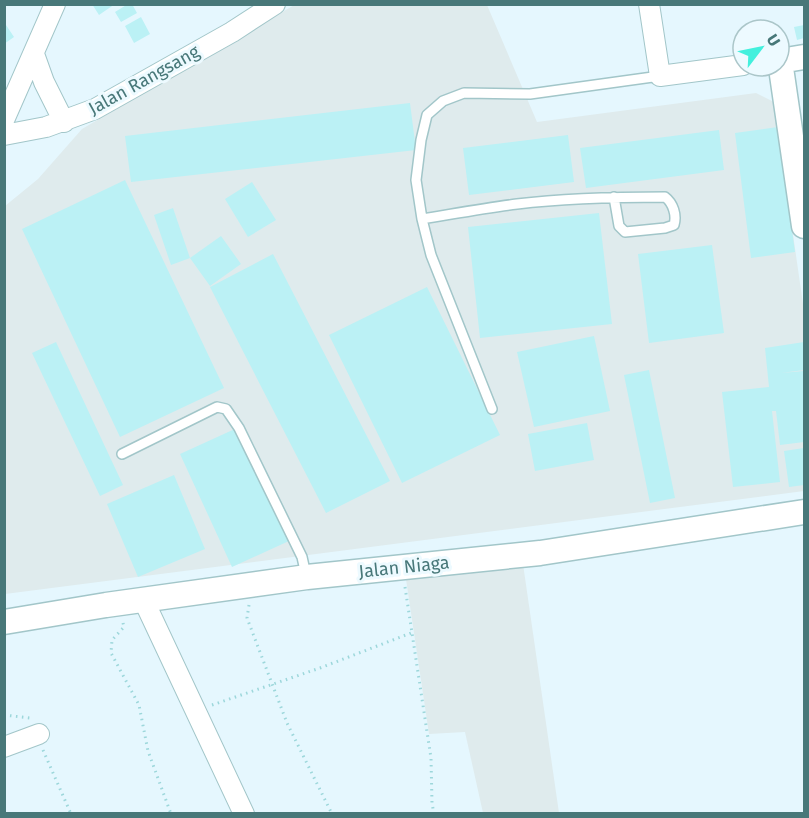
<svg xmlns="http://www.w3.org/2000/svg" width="809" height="818" viewBox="0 0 809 818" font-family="'Fira Sans',sans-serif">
  <rect width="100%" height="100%" fill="#e5f7fe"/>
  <!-- industrial -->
  <path fill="#dfebed" d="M296 4 487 5 537 122 756 93 774 102 804 311V491L5 594V206L38 179 82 129Z
    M523 564 559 813H483L465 732 429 734 406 579Z"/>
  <!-- building -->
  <path fill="#bbf1f5" d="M92 4H115L99 15Z
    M128 4H132L137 13 121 22 115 12Z
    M141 17 150 34 134 43 125 26Z
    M4 22 14 37 4 44Z
    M804 25V38L797 40 794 27Z
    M410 103 416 150 131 182 125 136Z
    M778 127 795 252 751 258 735 133Z
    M719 130 724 170 586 188 580 148Z
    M568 135 574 182 469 195 463 148Z
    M125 180 224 388 120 437 22 229Z
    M252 182 276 220 248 237 225 199Z
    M173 208 190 258 171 265 154 215Z
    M599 213 612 324 480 338 468 227Z
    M221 236 241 264 210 286 190 258Z
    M712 245 724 333 649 343 638 254Z
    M273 254 390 481 326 513 210 287Z
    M427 287 500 435 402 483 329 335Z
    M594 336 610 411 534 427 517 352Z
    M56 342 123 485 100 496 32 353Z
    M804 342V370L781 373 804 371V442L780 445 776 411H772L780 482 733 487 722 392 769 387 765 348Z
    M649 370 675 498 650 503 624 375Z
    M587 423 594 460 535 471 528 434Z
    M237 428 289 541 232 567 180 454Z
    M804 448V485L789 487 784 451Z
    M174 475 205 549 138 577 107 504Z"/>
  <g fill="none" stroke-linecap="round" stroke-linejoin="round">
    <!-- service casing -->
    <g stroke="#a2c6c9" stroke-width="12">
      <path id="service" d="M422 219C453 214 485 208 517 204 566 198 615 197 665 197 673 203 677 215 674 225L665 228 625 232 619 226 614 197
        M492 409 431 255 422 219 416 180 421 140 427 115 443 101 464 93 530 94 660 76
        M122 454 217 407 226 409 239 428 302 557 306 575"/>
    </g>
    <!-- minor casing -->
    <g stroke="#a2c6c9" stroke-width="22">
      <path id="minor" d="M649 4 660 76 743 65
        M34 54 44 82 64 122
        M4 120 55 4
        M4 135 46 127 95 109 232 32 275 4
        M144 601 244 814
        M4 747 39 734"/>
    </g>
    <!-- tertiary casing -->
    <g stroke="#a2c6c9" stroke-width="27">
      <path id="tertiary" d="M804 57 780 61 804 226
        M4 622 106 605 307 577 540 553 804 512"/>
    </g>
    <!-- path -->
    <path stroke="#9dd7db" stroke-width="3" stroke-dasharray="1.5 4.5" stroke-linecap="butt" d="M405 587 431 758 432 803 434 814
      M249 605 247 618 287 723 332 814
      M123 623 124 627 112 640 111 653 139 705 148 751 171 814
      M212 705 320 668 411 633
      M4 715 30 718
      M43 750 71 814"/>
    <!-- service -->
    <use href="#service" stroke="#fff" stroke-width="9"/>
    <!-- minor -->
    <use href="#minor" stroke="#fff" stroke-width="20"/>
    <!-- tertiary -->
    <use href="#tertiary" stroke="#fff" stroke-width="24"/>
  </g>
  <g text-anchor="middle" stroke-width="6" stroke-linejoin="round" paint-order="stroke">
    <!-- street labels -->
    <g font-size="18" fill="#487879" stroke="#edfaff">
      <text transform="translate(144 80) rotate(-29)" y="6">Jalan Rangsang</text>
      <text transform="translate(404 567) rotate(-6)" y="6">Jalan Niaga</text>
    </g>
  </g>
  <!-- border -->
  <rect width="809" height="818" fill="none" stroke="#487879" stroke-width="12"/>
  <!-- north arrow -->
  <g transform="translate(761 48) rotate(58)"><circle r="28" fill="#edfaff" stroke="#abc6c9" stroke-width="1.5"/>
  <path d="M0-4.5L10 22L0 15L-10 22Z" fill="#42f0dd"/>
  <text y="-9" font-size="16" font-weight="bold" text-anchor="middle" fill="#487879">U</text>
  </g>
</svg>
